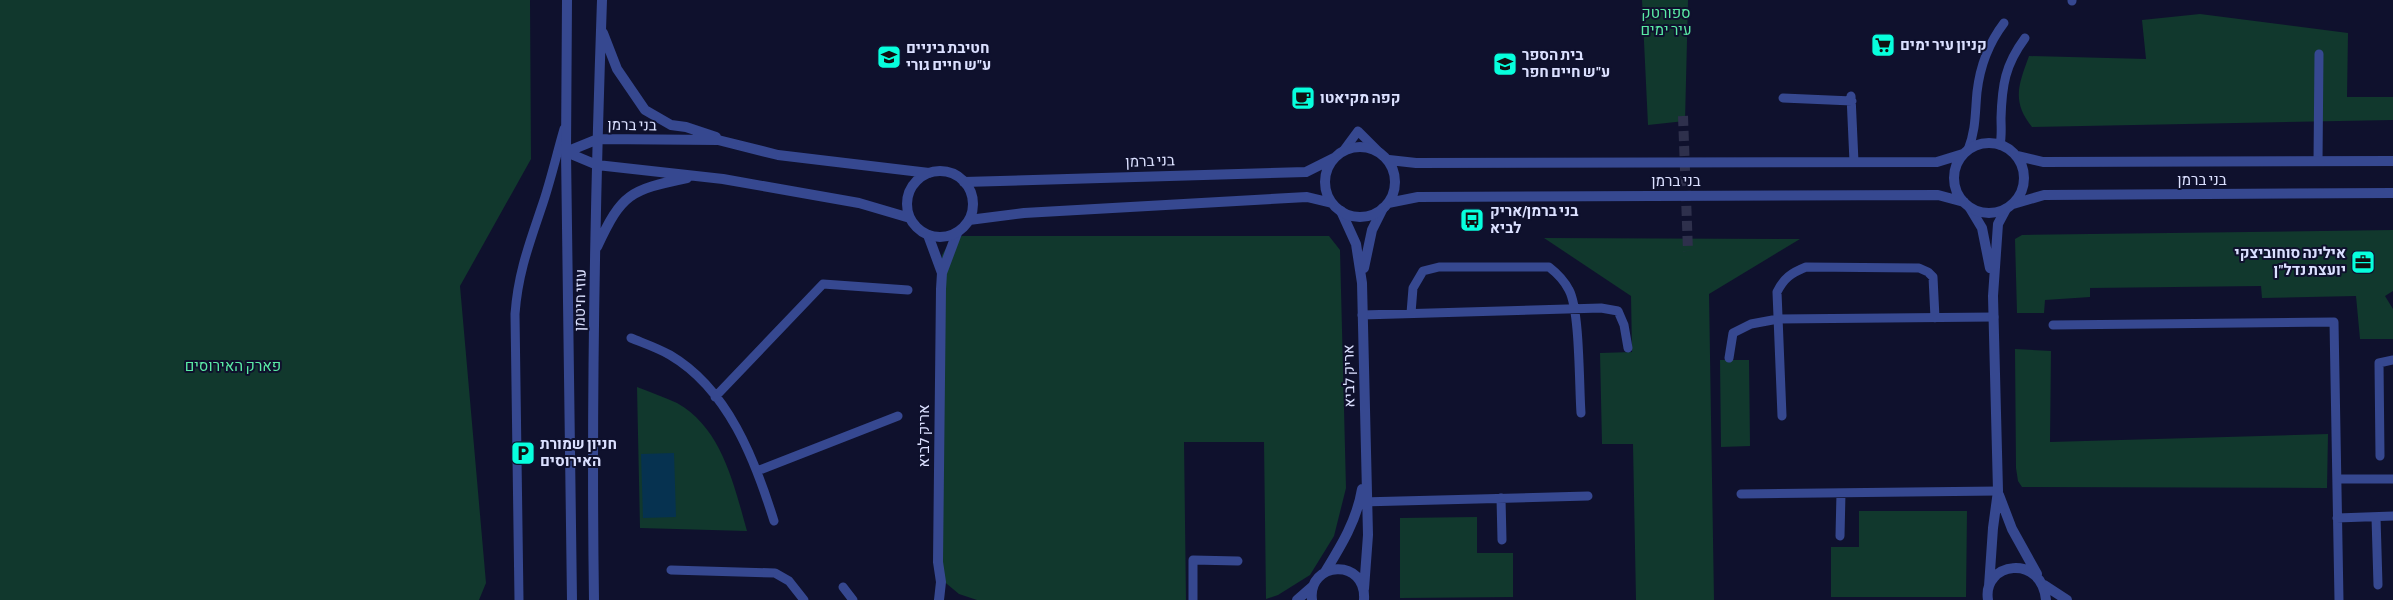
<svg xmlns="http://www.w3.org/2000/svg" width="2393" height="600" viewBox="0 0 2393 600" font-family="'Alegreya Sans',Heebo,sans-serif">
  <rect width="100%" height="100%" fill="#0f112d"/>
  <!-- green -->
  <path fill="#11382d" d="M0 0H530L531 159 460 286 486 583 479 600H0Z
    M1642 0H1688L1685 121 1648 125Z
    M2200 14 2348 33 2347 97H2393V120L2032 127C2011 101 2019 84 2029 56L2146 59 2142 20Z
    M2393 230V291L2385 296 2393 309V339H2360L2356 296 2262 298 2261 286 2090 288V297L2045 300 2044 313H2017L2015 239 2022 235Z
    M953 236H1329L1340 250 1346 488 1334 536 1310 575 1278 595 1266 599 1264 442H1184L1186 600H977L959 594 941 579 938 278 942 255Z
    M1544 238 1800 239 1709 294 1714 600H1636L1633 444H1602L1600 353 1632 352 1631 296Z
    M2015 349 2051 351 2050 442 2328 434 2327 488 2022 487 2018 481 2016 468Z
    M1720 360H1749L1750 446 1721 447Z
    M637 387C650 392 664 397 677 403 722 428 734 485 747 531L640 528Z
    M1859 511H1967L1966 597H1831V547H1859Z
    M1477 517V553H1513V597L1400 598V518Z"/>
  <!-- water -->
  <path fill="#063250" d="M674 453 676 517 643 518 641 454Z"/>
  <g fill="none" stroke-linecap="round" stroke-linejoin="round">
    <!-- pedestrian-tunnel -->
    <path stroke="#2e304c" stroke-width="10" stroke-dasharray="10 5" stroke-linecap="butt" d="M1683 116 1688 251"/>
    <!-- service -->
    <path stroke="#364890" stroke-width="9" d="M2072 1V0
      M1851 96 1854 162
      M1783 98 1852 101
      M2000 145C2002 135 2001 127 2001 118 2002 85 2005 65 2025 38
      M1344 150 1358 131 1379 152
      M1968 150C1976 130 1975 113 1977 92 1980 66 1988 44 2004 23
      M2318 161 2319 54
      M1411 313 1413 288 1423 271 1439 267H1549C1558 274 1564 280 1569 290 1580 310 1579 386 1581 413
      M1362 315 1601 308 1618 311 1624 325 1628 348
      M2053 325 2334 322 2339 600
      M631 338C643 343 658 348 670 355 728 389 755 460 774 521
      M1729 358 1733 333 1751 324 1778 319 1994 317
      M715 397 823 284 908 290
      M1782 416 1777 292C1784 278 1791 273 1806 267L1919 268 1928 272 1933 277 1935 318
      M2380 456 2379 363 2393 360
      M757 471 898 416
      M2337 479H2393
      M1741 494 1998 491
      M1501 498 1502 540
      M1361 502 1588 496
      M2376 517 2378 585
      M2337 518 2393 516
      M1840 536 1841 493
      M671 570 775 573 789 581 804 600
      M843 587 853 600
      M519 600 515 314C518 272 530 242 543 203 551 179 557 153 564 129
      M1193 600V560L1238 561"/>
    <!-- minor -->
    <path stroke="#364890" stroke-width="10" d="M1970 208 1982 228 1990 268
      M1341 211 1356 244 1362 283 1368 535 1364 589
      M928 235 942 273
      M1364 268 1372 230 1383 208
      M1999 495 2012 529 2037 574
      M1325 572C1341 546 1357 520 1362 489
      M2044 585 2067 600
      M1989 586 1993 528 1998 491 1993 296 1998 224 2006 209
      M939 600 941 582 938 562 941 289 942 273 957 233
      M1297 600 1313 586
      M1312 600C1307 561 1367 557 1364 600
      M1988 600C1982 562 2042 553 2046 600"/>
    <!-- tertiary -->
    <path stroke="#364890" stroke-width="10" d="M567 0 566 152 572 600
      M603 33 617 69 645 110 671 125 686 127 716 137
      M1954 178a35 35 0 1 1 70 0a35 35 0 1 1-70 0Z
      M1325 182a35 35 0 1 1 70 0a35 35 0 1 1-70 0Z
      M566 152 598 139 718 140 778 155 929 173
      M566 152 597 165 723 179 859 203 910 218
      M2018 156 2043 162 2393 161
      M1389 160 1416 163 1937 162 1963 154
      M907 204a33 33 0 1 1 66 0a33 33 0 1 1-66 0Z
      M964 182 1306 172 1334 158
      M1388 203 1418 197 1938 195 1964 202
      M2013 204 2044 195 2393 193
      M969 220 1024 213 1307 197 1332 203
      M597 247C622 193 630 190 687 178
      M594 600C591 400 595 200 602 0"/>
  </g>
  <!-- icons -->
  <defs>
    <g id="supermarket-square" transform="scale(1.25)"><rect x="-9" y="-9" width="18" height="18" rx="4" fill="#07ffdd" stroke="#0f112d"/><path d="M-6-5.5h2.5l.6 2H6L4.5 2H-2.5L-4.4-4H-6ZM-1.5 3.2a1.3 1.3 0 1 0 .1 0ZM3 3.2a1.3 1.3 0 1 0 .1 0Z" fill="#111"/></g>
    <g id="school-square" transform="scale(1.25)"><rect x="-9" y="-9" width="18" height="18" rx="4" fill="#07ffdd" stroke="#0f112d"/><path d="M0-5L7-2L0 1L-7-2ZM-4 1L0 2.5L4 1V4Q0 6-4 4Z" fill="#111"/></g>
    <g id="cafe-square" transform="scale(1.25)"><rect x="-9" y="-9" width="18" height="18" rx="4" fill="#07ffdd" stroke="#0f112d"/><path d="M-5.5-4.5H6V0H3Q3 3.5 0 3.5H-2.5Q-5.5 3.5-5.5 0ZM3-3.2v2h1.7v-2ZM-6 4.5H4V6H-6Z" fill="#111"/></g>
    <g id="bus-square" transform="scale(1.25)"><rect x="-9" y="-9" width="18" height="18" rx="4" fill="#07ffdd" stroke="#0f112d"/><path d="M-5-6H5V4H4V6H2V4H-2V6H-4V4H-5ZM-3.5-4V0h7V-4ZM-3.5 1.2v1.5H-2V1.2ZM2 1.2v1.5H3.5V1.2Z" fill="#111"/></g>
    <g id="office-square" transform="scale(1.25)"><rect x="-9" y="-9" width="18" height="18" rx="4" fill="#07ffdd" stroke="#0f112d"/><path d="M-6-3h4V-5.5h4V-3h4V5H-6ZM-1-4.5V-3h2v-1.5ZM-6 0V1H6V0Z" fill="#111"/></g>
    <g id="parking-square" transform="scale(1.25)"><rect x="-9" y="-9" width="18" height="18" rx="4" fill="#07ffdd" stroke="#0f112d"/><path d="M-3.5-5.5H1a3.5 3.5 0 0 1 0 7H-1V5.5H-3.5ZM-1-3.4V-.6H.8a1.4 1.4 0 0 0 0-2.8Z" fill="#111"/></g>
  </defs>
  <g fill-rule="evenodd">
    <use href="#supermarket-square" x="1883" y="45"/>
    <use href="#school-square" x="889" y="57"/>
    <use href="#school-square" x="1505" y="64"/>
    <use href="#cafe-square" x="1303" y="98"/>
    <use href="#bus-square" x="1472" y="220"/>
    <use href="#office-square" x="2363" y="262"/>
    <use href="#parking-square" x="523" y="453"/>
  </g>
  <g text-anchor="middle" stroke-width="4" stroke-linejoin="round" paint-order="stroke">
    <!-- park labels -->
    <g font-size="15" fill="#5beba5" stroke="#0f112d">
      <text x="1666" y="18">ספורטק<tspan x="1666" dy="17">עיר ימים</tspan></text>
      <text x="233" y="371">פארק האירוסים</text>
    </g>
    <!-- poi labels -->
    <g font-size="15" font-weight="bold" fill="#dbe0ff" stroke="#0f112d" text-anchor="start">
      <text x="1900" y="50">קניון עיר ימים</text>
      <text x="906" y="53">חטיבת ביניים<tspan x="906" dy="17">ע"ש חיים גורי</tspan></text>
      <text x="1522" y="60">בית הספר<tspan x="1522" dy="17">ע"ש חיים חפר</tspan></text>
      <text x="1320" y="103">קפה מקיאטו</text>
      <text x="1490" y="216">בני ברמן/אריק<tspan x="1490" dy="17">לביא</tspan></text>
      <text x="2346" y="258" text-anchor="end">אילינה סוחוביצקי<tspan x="2346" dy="17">יועצת נדל"ן</tspan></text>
      <text x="540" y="449">חניון שמורת<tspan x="540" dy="17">האירוסים</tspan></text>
    </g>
    <!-- street labels -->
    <g font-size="15" fill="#dbe0ff" stroke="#0f112d">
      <text transform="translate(632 125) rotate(1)" y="5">בני ברמן</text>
      <text transform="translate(1150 161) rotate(-2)" y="5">בני ברמן</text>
      <text x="2202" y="185">בני ברמן</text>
      <text x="1676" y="186">בני ברמן</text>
      <text transform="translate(580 300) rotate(-89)" y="5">עוזי חיטמן</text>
      <text transform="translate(1349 376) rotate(-91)" y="5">אריק לביא</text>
      <text transform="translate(924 436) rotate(-90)" y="5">אריק לביא</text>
    </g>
  </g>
</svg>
